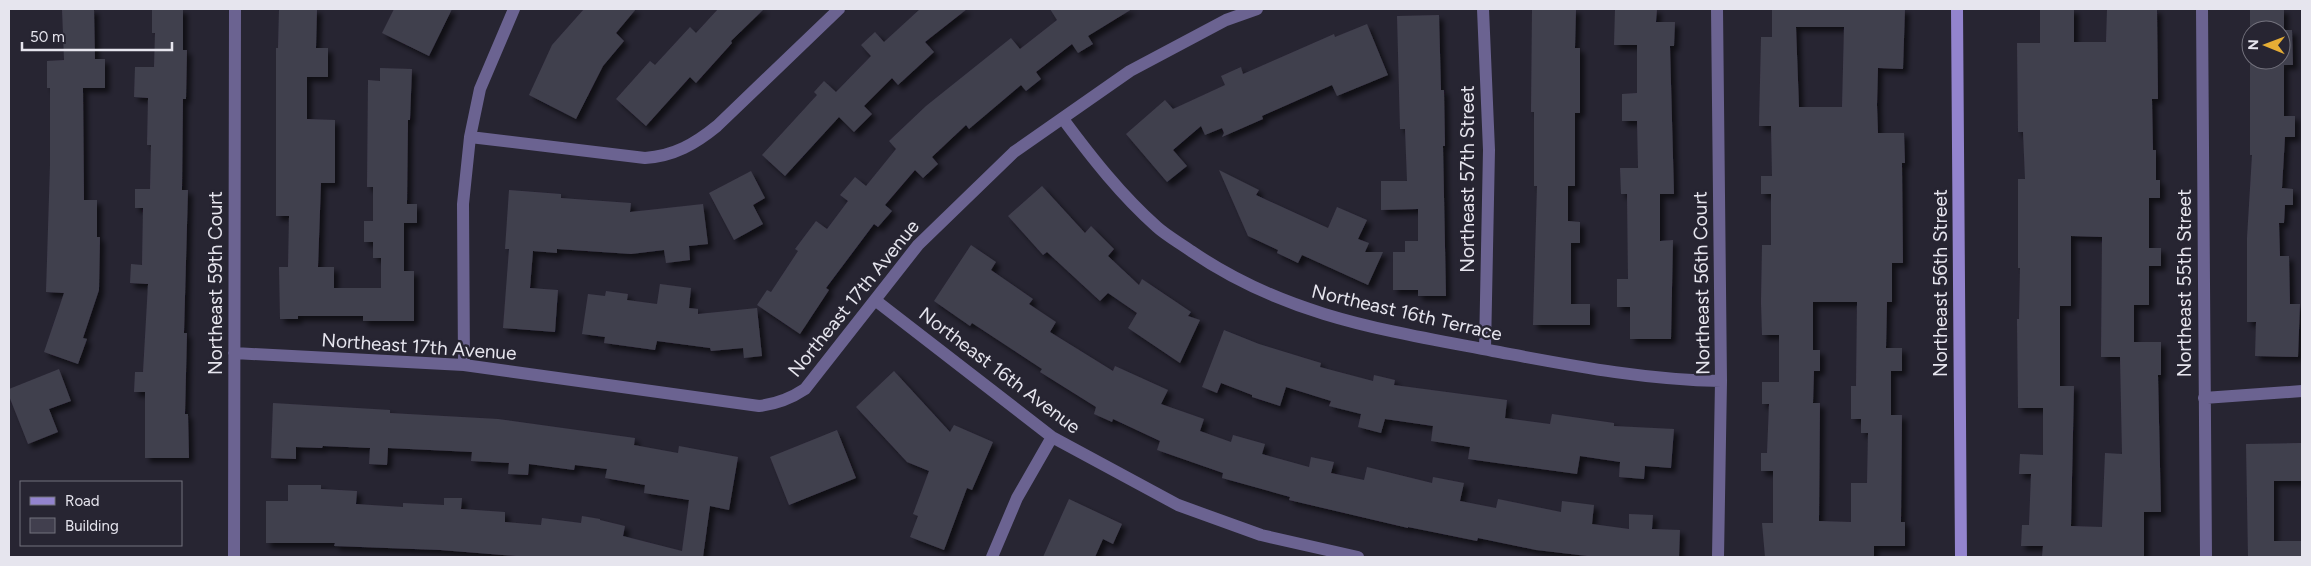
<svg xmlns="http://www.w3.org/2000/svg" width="2311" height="566" viewBox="0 0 2311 566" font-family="Figtree,sans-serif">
  <defs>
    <filter id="shadow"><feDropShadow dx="4.5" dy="4.5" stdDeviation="2.5" flood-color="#0009"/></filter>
  </defs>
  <rect width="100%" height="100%" fill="#272532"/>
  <!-- building -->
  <path fill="#413f4e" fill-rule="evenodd" filter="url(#shadow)" d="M62 9H94L95 59H105V88H83L84 200H97V237H100L99 290 83 338 87 339 78 364 44 352 64 293 46 292 50 165V88H47V61L64 60Z
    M152 9H183V50H187L186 99H183L182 190H188L184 333H187L185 414H188L189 458H145V392H134L135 372H143L148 284 130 283 131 264 142 265 143 208H135V189H150L151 145H147L148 98 134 97 135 67H154L155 33H152Z
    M279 9H317L316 48H328V77H307V119L335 120V183H321L318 267H334V288H381V258H373V242H364V221H373V187H367L368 80 380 81V68L412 69 410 120H408L407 204H417V223H404V271H414V321H363V316H298V319H280L279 267H288L289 216H276V48H278Z
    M394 9H452L429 56 382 33Z
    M584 9H636L616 33 624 41 603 66 576 119 529 95 552 45Z
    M718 9H764L731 41 732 43 696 83 690 77 646 126 616 99 650 61 655 65 690 27 696 33Z
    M920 9H967L925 42 934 52 898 85 892 78 864 106 872 114 854 132 839 117 785 176 762 155 817 95 814 92 824 81 836 92 871 56 861 45 875 32 884 42Z
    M1050 9H1132L1088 36 1093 44 1078 53 1072 44 1036 72 1041 79 1026 91 1021 85 969 129 966 125 932 157 938 164 923 178 915 170 885 205 892 211 878 227 874 224 826 288 829 290 800 334 757 305 767 290 771 292 798 251 795 249 816 221 827 229 848 201 840 195 855 177 866 186 896 149 889 141 926 106 1011 38 1020 49 1057 20Z
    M1532 9H1576L1575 48H1580V113H1575V186H1568V221L1580 222V243H1571V304H1590V325H1533L1537 186H1534V112H1531Z
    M1615 9H1657L1656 22H1675L1674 46H1670L1674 194H1660V241L1673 240 1671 339H1630V307H1617V279H1628L1627 194H1621L1620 168H1638L1637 121H1622V94L1637 93V45H1614Z
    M1772 9H1905L1903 69 1878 68 1877 105 1878 133H1904L1905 163H1902L1903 263H1892V302H1887L1886 348H1902V371H1891V415H1902L1901 522H1905V546H1874V557H1765L1762 523H1773V471H1761V453H1767L1769 404H1762V382H1779V335H1762L1761 302 1762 245H1771V194H1761V176H1772L1771 126H1759L1761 37H1772ZM1796 27H1844L1842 107H1799ZM1813 302H1857L1856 386H1851V419H1861V433H1868L1867 483H1851V522L1819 521 1820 403H1813L1814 371H1820V350H1813Z
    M2040 9H2074V42H2106L2107 9H2157L2158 99H2152L2153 150H2156V180H2160V198H2149V248H2161V266H2149V305H2134V342H2161V375H2158L2161 512H2144V557H2042L2043 546H2021L2022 525H2029L2031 474H2019L2020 454 2043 455V408H2018L2017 319H2019L2020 268H2018V179H2025L2023 132H2018L2017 43H2040ZM2071 236 2102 237 2101 357H2120L2122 454 2105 453 2102 527 2071 526 2074 386H2060V306H2071Z
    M2250 9H2284V30H2292L2293 65H2284V116H2295V137H2285L2282 188 2293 189V205H2285L2284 223H2279L2280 256H2289L2290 304H2300L2298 357 2255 356 2256 322H2247V238L2252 155H2250ZM2251 30H2281V60H2251Z
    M1439 15 1441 90H1444L1445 146H1443L1446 296H1418V290H1393V252H1405V241H1418V209L1381 210V181H1407L1405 129H1400L1397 16Z
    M1367 24 1388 75 1337 96 1332 85 1262 116 1263 119 1222 137 1224 133 1222 128 1205 135 1201 126 1173 150 1187 166 1167 182 1126 134 1165 100 1173 109 1225 85 1221 76 1241 67 1243 74 1334 34 1335 37Z
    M1219 170 1259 190 1256 195 1328 228 1337 207 1367 220 1358 239 1369 243 1365 252H1383L1368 285 1302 255 1298 263 1277 253 1278 250 1248 236Z
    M751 171 765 198 753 205 763 224 734 240 709 193Z
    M1042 186 1085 233 1091 226 1114 249 1108 256 1139 285 1142 279 1191 312 1188 316 1200 320 1180 363 1128 328 1137 313 1108 293 1100 301 1047 252 1043 255 1008 216Z
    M509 190 561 194V198L631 203 630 212 703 204 708 244 689 246 690 260 666 263 664 250 631 254 557 249V253L533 251 530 288 558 290 555 332 503 328 509 249H505Z
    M971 245 996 262 991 270 1033 299 1029 304 1056 322 1050 332 1113 371 1115 366 1168 390 1161 404 1204 419 1200 431 1231 442 1233 435 1265 444 1262 454 1309 467 1311 457 1334 462 1331 473 1364 480 1367 467 1432 483 1433 477 1464 483 1460 501 1496 508 1498 499 1561 512 1562 501 1594 505 1592 524 1629 529V514L1653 515 1652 529 1680 530 1679 557H1596L1536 550 1478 538 1477 541 1408 527V528L1289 500 1290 497 1222 478 1223 473 1157 450 1160 441 1113 419 1112 422 1094 414 1096 407 1040 372 1042 369 972 323 970 326 934 301Z
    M660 284 691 288 689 308 698 309V314L757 308 762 356 744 358 743 348 711 351 710 348 657 341 655 350 604 343 605 337 582 334 588 294 605 296 606 291 628 294 627 300 657 304Z
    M1224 330 1259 344 1321 363 1320 367 1373 381 1374 375 1395 380 1394 385 1507 400 1505 418 1550 424 1552 414 1614 423V426L1674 429 1671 468 1645 466 1644 479 1619 477 1620 462 1580 456 1577 474 1468 459 1470 447 1431 441 1433 426 1385 419 1381 433 1358 427 1361 414 1329 406 1331 401 1286 387 1280 406 1252 397V395L1221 383 1217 393 1202 387Z
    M59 369 71 401 49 409 58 432 28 444 9 396V389Z
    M894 371 950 432 954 425 993 442 972 490 967 488 944 550 910 537 918 516 913 514 929 471 907 462 856 407Z
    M273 403 390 410V413L498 419 635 438 634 445 678 453 679 446 738 457 729 510 710 506 703 557H528L440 550 334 546 335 543H266V501H288V485H321V489L357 491 356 504 403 507V503L444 505V498H462L461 509 505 512V522L541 525 542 518 581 523 582 516 600 519V520L625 526 623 536 682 551 689 500 644 493 645 485 605 478 607 469 575 465 574 470 529 464 528 475 508 474 509 463 471 461 472 452 388 448 387 465 369 464 370 448 323 446 322 448 296 447V459L271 458Z
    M837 430 856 478 789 505 770 457Z
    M2302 443V481H2274V541H2302V557H2248L2246 444Z
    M1069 499 1122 524 1113 544 1103 539 1095 557H1043Z"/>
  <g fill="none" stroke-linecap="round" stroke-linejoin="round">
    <!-- street -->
    <path stroke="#6b6391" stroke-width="12" d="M1483 9 1489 150 1485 349
      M1717 9 1721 381 1718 557
      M2202 9 2206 557
      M1063 119C1092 158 1121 195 1157 227 1167 236 1180 243 1191 251 1286 316 1383 330 1493 351 1569 365 1644 380 1721 381
      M470 137 645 158C674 156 695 144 717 126L839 9
      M875 300 1052 437 1178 505 1261 535 1358 557
      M234 353 464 365 759 406C777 404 790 399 805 389L918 245 1014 152 1130 71 1226 20 1257 9
      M464 365 463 204 470 137 480 89 514 9
      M2204 398 2302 391
      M234 557 235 9
      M992 557 1017 498 1052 437"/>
    <!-- secondary -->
    <path stroke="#9384ce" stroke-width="12" d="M1957 9 1961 557"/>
  </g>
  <g text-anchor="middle" stroke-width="5" stroke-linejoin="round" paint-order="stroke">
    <!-- street labels -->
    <g font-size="19" fill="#e6e5ee" stroke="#272532">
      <text transform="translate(1467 179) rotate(-90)" y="7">Northeast 57th Street</text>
      <text transform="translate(215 283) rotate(-90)" y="7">Northeast 59th Court</text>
      <text transform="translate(1701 283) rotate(-91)" y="7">Northeast 56th Court</text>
      <text transform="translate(1940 283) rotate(-90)" y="7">Northeast 56th Street</text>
      <text transform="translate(2184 283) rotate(-90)" y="7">Northeast 55th Street</text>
      <text transform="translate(853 298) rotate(-51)" y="7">Northeast 17th Avenue</text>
      <text transform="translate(1407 312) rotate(13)" y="7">Northeast 16th Terrace</text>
      <text transform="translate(419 346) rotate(4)" y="7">Northeast 17th Avenue</text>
      <text transform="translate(1000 370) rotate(37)" y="7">Northeast 16th Avenue</text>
    </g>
  </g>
  <!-- border -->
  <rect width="2311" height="566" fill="none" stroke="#e6e5ee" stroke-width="20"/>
  <!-- legend -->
  <rect x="20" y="481" width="162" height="65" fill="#272532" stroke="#73727d"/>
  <rect x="30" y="497" width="25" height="8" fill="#9384ce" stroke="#73727d"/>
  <text x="65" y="506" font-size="15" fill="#e6e5ee">Road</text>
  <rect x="30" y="518" width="25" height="15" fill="#413f4e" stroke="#73727d"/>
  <text x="65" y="531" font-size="15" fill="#e6e5ee">Building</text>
  <!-- north arrow -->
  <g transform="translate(2266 45) rotate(271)"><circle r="24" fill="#272532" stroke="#73727d"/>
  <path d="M0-4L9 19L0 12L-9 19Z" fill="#e5ad35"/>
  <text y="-8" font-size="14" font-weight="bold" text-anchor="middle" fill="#e6e5ee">N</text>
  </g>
  <!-- scale -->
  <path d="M22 42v8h150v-8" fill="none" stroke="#e6e5ee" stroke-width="2.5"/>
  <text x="30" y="42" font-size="15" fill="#e6e5ee" stroke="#272532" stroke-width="4" paint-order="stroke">50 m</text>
</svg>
